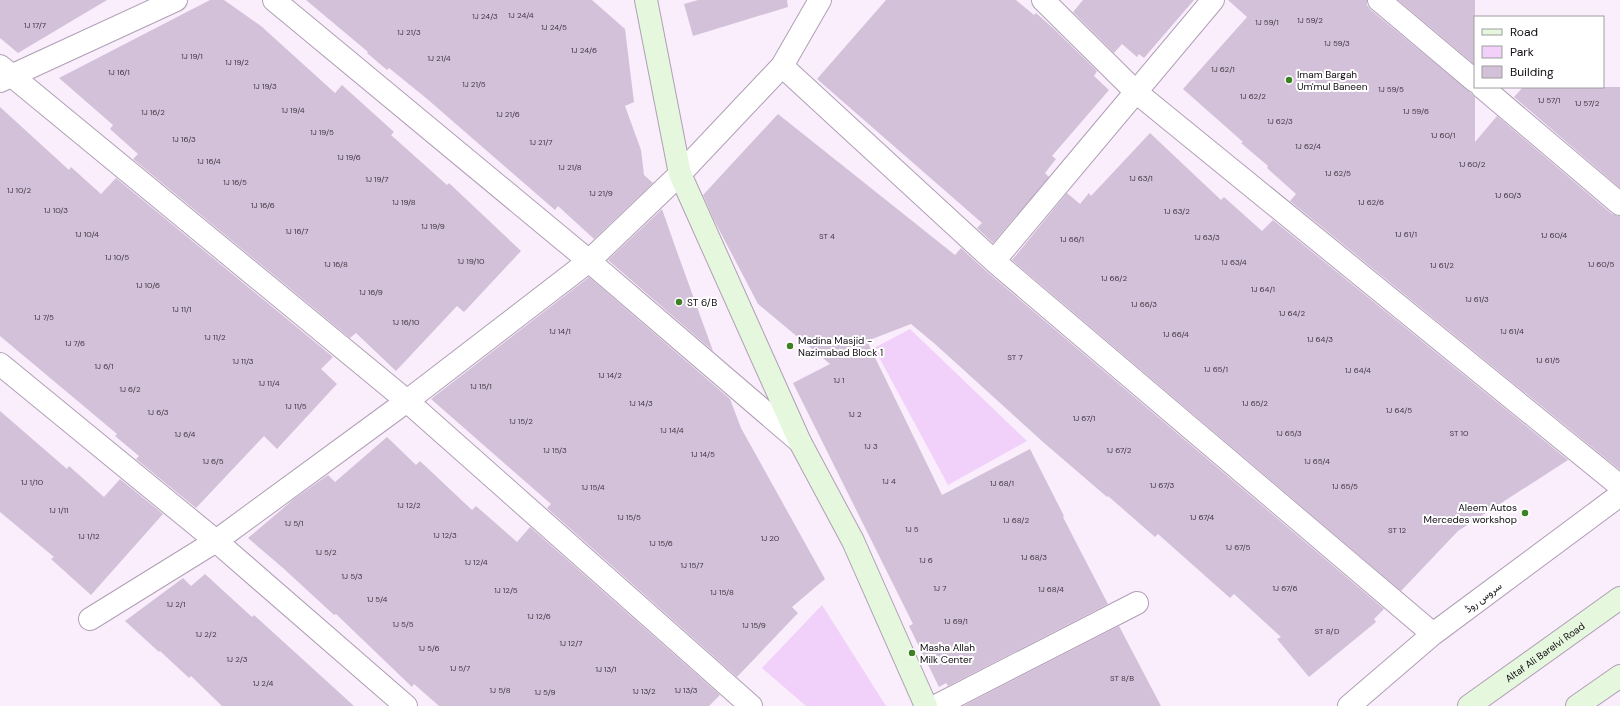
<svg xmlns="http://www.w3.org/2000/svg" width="1620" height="706" viewBox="0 0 1620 706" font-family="'DM Sans',Vazirmatn,sans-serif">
  <rect width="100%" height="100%" fill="#faeefd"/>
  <!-- park -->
  <path fill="#f1d0fa" d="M910 329 1027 441 948 485 874 348Z
    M822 605 886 706H806L762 668Z"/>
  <!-- building -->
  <path fill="#d3c1d9" d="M0 0H107L18 53 0 38Z
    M210 0H224L261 26 335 93 342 85 394 132 391 135 447 185 449 183 521 251 464 312 457 306 396 371 356 333 350 338 133 159 138 154 110 129 113 125 59 78Z
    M306 0H592L625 29 634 102 625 106 641 150 644 175 653 183 594 239 558 206 555 210 426 98 389 68 387 70 367 53 368 52Z
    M698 0H787L788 7 693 36 684 4Z
    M886 0H1016L1034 15 1036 13 1054 29 1097 71 1094 76 1109 90 1052 156 1056 159 1045 173 1049 177 993 243 977 228 982 223 817 79Z
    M1083 0H1194L1144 58 1139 54 1137 57 1122 44 1114 53 1073 12Z
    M1228 0H1367V5L1371 10 1471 93 1475 97V142L1497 116 1612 214 1620 216V470L1290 201 1296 194 1267 168 1268 166 1241 143 1243 142 1183 89 1247 17Z
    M1398 0H1475V65Z
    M1523 87H1620V188L1514 97Z
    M0 107 69 170 71 167 101 194 116 178 333 357 321 369 337 384 277 449 264 436 196 508 136 459 139 456 115 436 117 434 0 336Z
    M778 114 955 255 961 248 986 271 1384 609 1374 619 1376 622 1309 677 1277 639 1281 637 1234 594 1230 598 1158 534 1155 537 1108 496 1107 497 1043 442 935 344 911 324 867 341 942 495 1030 449 1064 516 1063 517 1081 552 1108 604 948 686 946 683 939 687 909 626 913 624 793 383 830 364 758 304 714 220 703 195Z
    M1150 133 1221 200 1224 197 1262 231 1273 220 1568 460 1458 531 1401 591 1012 260 1067 193 1080 204 1089 193 1091 196Z
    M662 209 676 249 713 351 608 260Z
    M589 277 730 399 741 428 825 579 792 607 798 613 737 677 547 508 551 504 431 399Z
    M0 411 67 469 69 466 104 497 120 479 163 514 91 595 51 559 54 557 0 512Z
    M387 437 416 465 420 461 472 510 476 506 517 542 530 527 720 695 709 706H439L414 684 412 687 336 614 334 615 283 568 248 538 294 499 328 475 335 482Z
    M205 574 252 617 254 615 354 706H222L191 676 189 678 160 651 159 652 125 621 183 578 191 586Z
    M1119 626 1161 706H963Z"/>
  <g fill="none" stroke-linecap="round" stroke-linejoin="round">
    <!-- street casing -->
    <g stroke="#b09fb5" stroke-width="24">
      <path id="street" d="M274 0 589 261 800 442
        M1043 0 1136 92 1620 486
        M1379 0 1475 81
        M0 66 407 401 751 706
        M782 66 994 261 1433 634
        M0 81 176 0
        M1482 87 1620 204
        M994 261 1213 0
        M0 364 216 541 406 706
        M90 619 216 541 407 401 589 261 680 174 782 66 820 0
        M936 706 1137 603
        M1349 706 1433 634 1620 495"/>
    </g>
    <!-- secondary casing -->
    <g stroke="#b09fb5" stroke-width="24">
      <g id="secondary">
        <path d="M646 0 680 174 800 442 853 541 926 706"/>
        <path id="s1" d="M1469 706 1620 598"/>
        <path d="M1577 706 1620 676"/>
      </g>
    </g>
    <!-- street -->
    <use href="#street" stroke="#fff" stroke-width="22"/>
    <!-- secondary -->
    <use href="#secondary" stroke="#e5f8de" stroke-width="22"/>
  </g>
  <!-- markers -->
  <g fill="#3e8124" stroke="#fff" stroke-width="1.5">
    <circle cx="1289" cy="80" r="4"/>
    <circle cx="679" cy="302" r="4"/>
    <circle cx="790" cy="346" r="4"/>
    <circle cx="1525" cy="513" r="4"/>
    <circle cx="912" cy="653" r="4"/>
  </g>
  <g text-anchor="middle" stroke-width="4" stroke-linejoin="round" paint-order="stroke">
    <!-- number labels -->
    <g font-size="8" fill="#413844">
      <text x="521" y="18">1J 24/4</text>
      <text x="485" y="19">1J 24/3</text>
      <text x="1310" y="23">1J 59/2</text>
      <text x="1267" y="25">1J 59/1</text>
      <text x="35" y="28">1J 17/7</text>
      <text x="554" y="30">1J 24/5</text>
      <text x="409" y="35">1J 21/3</text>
      <text x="1337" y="46">1J 59/3</text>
      <text x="584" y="53">1J 24/6</text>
      <text x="192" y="59">1J 19/1</text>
      <text x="439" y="61">1J 21/4</text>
      <text x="237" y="65">1J 19/2</text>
      <text x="1223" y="72">1J 62/1</text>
      <text x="119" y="75">1J 16/1</text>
      <text x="474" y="87">1J 21/5</text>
      <text x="265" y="89">1J 19/3</text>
      <text x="1391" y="92">1J 59/5</text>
      <text x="1253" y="99">1J 62/2</text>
      <text x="1549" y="103">1J 57/1</text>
      <text x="1587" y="106">1J 57/2</text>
      <text x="293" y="113">1J 19/4</text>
      <text x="1416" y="114">1J 59/6</text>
      <text x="153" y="115">1J 16/2</text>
      <text x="508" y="117">1J 21/6</text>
      <text x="1280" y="124">1J 62/3</text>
      <text x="322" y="135">1J 19/5</text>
      <text x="1443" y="138">1J 60/1</text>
      <text x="184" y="142">1J 16/3</text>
      <text x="541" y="145">1J 21/7</text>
      <text x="1308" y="149">1J 62/4</text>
      <text x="349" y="160">1J 19/6</text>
      <text x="209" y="164">1J 16/4</text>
      <text x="1472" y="167">1J 60/2</text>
      <text x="570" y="170">1J 21/8</text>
      <text x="1338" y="176">1J 62/5</text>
      <text x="1141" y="181">1J 63/1</text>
      <text x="377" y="182">1J 19/7</text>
      <text x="235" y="185">1J 16/5</text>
      <text x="19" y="193">1J 10/2</text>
      <text x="601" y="196">1J 21/9</text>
      <text x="1508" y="198">1J 60/3</text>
      <text x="404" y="205">1J 19/8</text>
      <text x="1371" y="205">1J 62/6</text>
      <text x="263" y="208">1J 16/6</text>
      <text x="56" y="213">1J 10/3</text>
      <text x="1177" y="214">1J 63/2</text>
      <text x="433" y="229">1J 19/9</text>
      <text x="297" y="234">1J 16/7</text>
      <text x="87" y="237">1J 10/4</text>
      <text x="1406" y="237">1J 61/1</text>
      <text x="1554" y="238">1J 60/4</text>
      <text x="827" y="239">ST 4</text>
      <text x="1207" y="240">1J 63/3</text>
      <text x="1072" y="242">1J 66/1</text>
      <text x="117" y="260">1J 10/5</text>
      <text x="471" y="264">1J 19/10</text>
      <text x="1234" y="265">1J 63/4</text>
      <text x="336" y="267">1J 16/8</text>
      <text x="1601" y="267">1J 60/5</text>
      <text x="1442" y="268">1J 61/2</text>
      <text x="1114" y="281">1J 66/2</text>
      <text x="148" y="288">1J 10/6</text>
      <text x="1263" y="292">1J 64/1</text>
      <text x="371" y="295">1J 16/9</text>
      <text x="1477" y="302">1J 61/3</text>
      <text x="1144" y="307">1J 66/3</text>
      <text x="182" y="312">1J 11/1</text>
      <text x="1292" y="316">1J 64/2</text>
      <text x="44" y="320">1J 7/5</text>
      <text x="406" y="325">1J 16/10</text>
      <text x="560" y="334">1J 14/1</text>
      <text x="1512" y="334">1J 61/4</text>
      <text x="1176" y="337">1J 66/4</text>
      <text x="215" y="340">1J 11/2</text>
      <text x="1320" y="342">1J 64/3</text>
      <text x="75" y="346">1J 7/6</text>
      <text x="1015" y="360">ST 7</text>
      <text x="1548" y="363">1J 61/5</text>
      <text x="243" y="364">1J 11/3</text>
      <text x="104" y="369">1J 6/1</text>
      <text x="1216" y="372">1J 65/1</text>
      <text x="1358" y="373">1J 64/4</text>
      <text x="610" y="378">1J 14/2</text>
      <text x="839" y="383">1J 1</text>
      <text x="269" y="386">1J 11/4</text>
      <text x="481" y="389">1J 15/1</text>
      <text x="130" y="392">1J 6/2</text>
      <text x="641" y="406">1J 14/3</text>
      <text x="1255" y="406">1J 65/2</text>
      <text x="296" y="409">1J 11/5</text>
      <text x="1399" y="413">1J 64/5</text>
      <text x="158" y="415">1J 6/3</text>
      <text x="855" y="417">1J 2</text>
      <text x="1084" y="421">1J 67/1</text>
      <text x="521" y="424">1J 15/2</text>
      <text x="672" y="433">1J 14/4</text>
      <text x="1289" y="436">1J 65/3</text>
      <text x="1459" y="436">ST 10</text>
      <text x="185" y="437">1J 6/4</text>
      <text x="871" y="449">1J 3</text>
      <text x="555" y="453">1J 15/3</text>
      <text x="1119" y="453">1J 67/2</text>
      <text x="703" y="457">1J 14/5</text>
      <text x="213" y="464">1J 6/5</text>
      <text x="1317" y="464">1J 65/4</text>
      <text x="889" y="484">1J 4</text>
      <text x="32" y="485">1J 1/10</text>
      <text x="1002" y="486">1J 68/1</text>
      <text x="1162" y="488">1J 67/3</text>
      <text x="1345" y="489">1J 65/5</text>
      <text x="593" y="490">1J 15/4</text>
      <text x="409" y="508">1J 12/2</text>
      <text x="59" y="513">1J 1/11</text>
      <text x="629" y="520">1J 15/5</text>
      <text x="1202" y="520">1J 67/4</text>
      <text x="1016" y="523">1J 68/2</text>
      <text x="294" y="526">1J 5/1</text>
      <text x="912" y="532">1J 5</text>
      <text x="1397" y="533">ST 12</text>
      <text x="445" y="538">1J 12/3</text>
      <text x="89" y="539">1J 1/12</text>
      <text x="770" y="541">1J 20</text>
      <text x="661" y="546">1J 15/6</text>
      <text x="1238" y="550">1J 67/5</text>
      <text x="326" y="555">1J 5/2</text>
      <text x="1034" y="560">1J 68/3</text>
      <text x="926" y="563">1J 6</text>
      <text x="476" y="565">1J 12/4</text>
      <text x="692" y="568">1J 15/7</text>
      <text x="352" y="579">1J 5/3</text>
      <text x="940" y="591">1J 7</text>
      <text x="1285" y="591">1J 67/6</text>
      <text x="1051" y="592">1J 68/4</text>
      <text x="506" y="593">1J 12/5</text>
      <text x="722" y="595">1J 15/8</text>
      <text x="377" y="602">1J 5/4</text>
      <text x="176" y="607">1J 2/1</text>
      <text x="539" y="619">1J 12/6</text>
      <text x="956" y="624">1J 69/1</text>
      <text x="403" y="627">1J 5/5</text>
      <text x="754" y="628">1J 15/9</text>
      <text x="1327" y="634">ST 8/D</text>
      <text x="206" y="637">1J 2/2</text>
      <text x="571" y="646">1J 12/7</text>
      <text x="429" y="651">1J 5/6</text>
      <text x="237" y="662">1J 2/3</text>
      <text x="460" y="671">1J 5/7</text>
      <text x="606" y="672">1J 13/1</text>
      <text x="1122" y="681">ST 8/B</text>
      <text x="263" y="686">1J 2/4</text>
      <text x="500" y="693">1J 5/8</text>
      <text x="686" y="693">1J 13/3</text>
      <text x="644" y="694">1J 13/2</text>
      <text x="545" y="695">1J 5/9</text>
    </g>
    <!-- poi labels -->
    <g font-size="10" fill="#100a12" stroke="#fff" text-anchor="start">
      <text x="1297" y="78">Imam Bargah<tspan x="1297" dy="12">Um'mul Baneen</tspan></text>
      <text x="687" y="306">ST 6/B</text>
      <text x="798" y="344">Madina Masjid -<tspan x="798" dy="12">Nazimabad Block 1</tspan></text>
      <text x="1517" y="511" text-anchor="end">Aleem Autos<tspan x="1517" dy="12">Mercedes workshop</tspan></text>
      <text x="920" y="651">Masha Allah<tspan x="920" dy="12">Milk Center</tspan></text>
    </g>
    <!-- street labels -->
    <g font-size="10" fill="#100a12" stroke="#fff">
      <text transform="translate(1483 597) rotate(-37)" y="4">سروس روڈ</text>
      <text dy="4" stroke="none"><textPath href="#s1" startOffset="93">Altaf Ali Barelvi Road</textPath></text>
    </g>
  </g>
  <!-- legend -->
  <rect x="1474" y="16" width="130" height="72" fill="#ffffff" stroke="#9f9da0"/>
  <rect x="1482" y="29" width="20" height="6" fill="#e5f8de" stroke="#9f9da0"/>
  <text x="1510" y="36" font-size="12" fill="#100a12">Road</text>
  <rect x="1482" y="46" width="20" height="12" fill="#f1d0fa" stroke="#9f9da0"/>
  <text x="1510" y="56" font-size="12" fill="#100a12">Park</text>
  <rect x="1482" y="66" width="20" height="12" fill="#d3c1d9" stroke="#9f9da0"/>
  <text x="1510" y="76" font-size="12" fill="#100a12">Building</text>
</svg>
